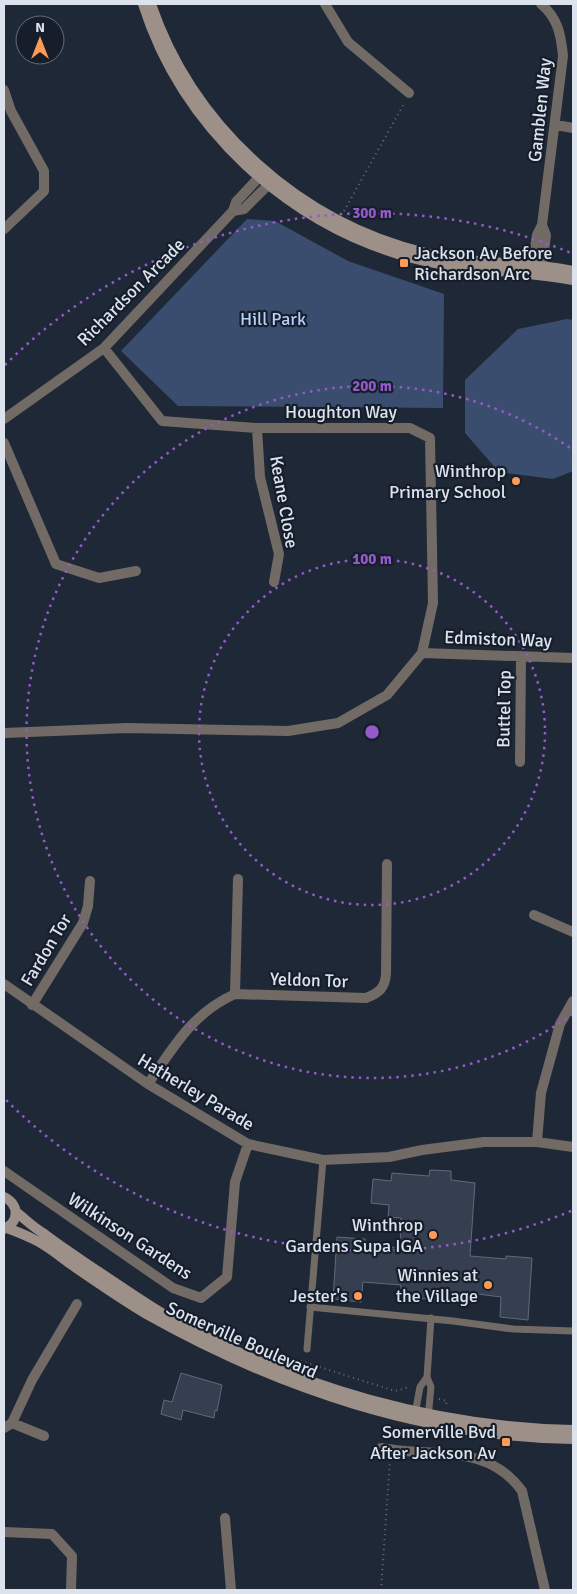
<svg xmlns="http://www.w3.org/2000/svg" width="577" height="1594" viewBox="0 0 577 1594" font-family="Signika,sans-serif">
  <rect width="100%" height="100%" fill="#1f2836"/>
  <!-- green -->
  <path fill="#3a4d6e" d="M247 219 275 221 348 261 444 294 443 408 178 406 121 351Z
    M567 319 573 320V471L553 479 499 472 465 433V380L518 329Z"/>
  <!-- building -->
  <path fill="#363f4f" stroke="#5f6a7b" d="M430 1170 451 1171V1180L475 1183 470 1256 506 1259V1256L532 1258 528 1320 500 1317 501 1297 462 1292 461 1303 400 1296 401 1285 363 1282 361 1302 333 1299 337 1237 365 1239V1244L400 1248 401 1218 388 1217 389 1205 371 1203 373 1179 391 1181 392 1173 429 1176Z
    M181 1373 222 1385 217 1411 215 1410 214 1418 183 1410 181 1420 161 1414 164 1400 172 1402Z"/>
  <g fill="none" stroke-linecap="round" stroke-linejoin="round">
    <!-- path -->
    <path stroke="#666e7a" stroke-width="2" stroke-dasharray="1 4" stroke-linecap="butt" d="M344 211 405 102
      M281 1357 304 1362 395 1391 406 1388 410 1390
      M439 1399 447 1401 446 1405
      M394 1439 397 1426
      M381 1590 390 1460"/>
    <!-- lane -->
    <path stroke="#726a65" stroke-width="7" d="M310 1307 453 1321 513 1329 573 1331
      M307 1349 323 1160
      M415 1414 420 1387 427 1377
      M428 1418 431 1387 427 1377 431 1318"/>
    <!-- street -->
    <path stroke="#726a65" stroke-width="10" d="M325 4 348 42 409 93
      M4 90 11 111 44 171V191L4 229
      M556 125 573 128
      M233 211 244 209 274 179
      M531 274 537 235 542 225 563 56C561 35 558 18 541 4
      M541 274 546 235 542 225
      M4 419 104 348 233 211 236 202 265 171
      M257 428 260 477 279 554 274 582
      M4 443 56 564 99 578 136 571
      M422 653 573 658
      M4 733 127 728 288 731 338 723 387 695 422 653 433 603 430 438 410 428H257L162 421 104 348
      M520 762 521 656
      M534 915 573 932
      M4 984 148 1084 248 1144 323 1160 389 1157 422 1150 484 1142H537L573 1147
      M235 994 238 879
      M32 1005 83 923 88 906 90 881
      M148 1084C173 1048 192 1013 235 994L366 998C379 993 385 988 386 974L387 864
      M537 1142 541 1093 560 1024 573 1001
      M4 1171 173 1288 201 1298 227 1277 235 1182 248 1144
      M12 1423 44 1436
      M4 1428 12 1423 32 1380 77 1304
      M381 1448C432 1458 487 1442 522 1491L545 1590
      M225 1518 231 1590
      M4 1532 52 1534 72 1556 71 1590"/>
    <!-- secondary -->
    <path stroke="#9d9088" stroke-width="10" d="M143 4C182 127 288 225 412 258 465 272 520 270 573 280
      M151 4C193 127 300 223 426 253 475 265 525 261 573 271
      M4 1197C19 1204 20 1222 4 1229
      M16 1212C25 1219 33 1227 43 1233 61 1247 80 1259 99 1272 125 1289 151 1308 179 1323 300 1388 435 1427 573 1430
      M7 1228C15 1231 23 1234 31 1238 45 1244 57 1254 69 1263 95 1281 121 1299 148 1315 278 1388 424 1437 573 1439"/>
  </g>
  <!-- distance rings -->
  <g fill="none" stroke="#945aca" stroke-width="2.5" stroke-dasharray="2.5 5">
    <circle cx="372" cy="732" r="173"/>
    <path d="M573 1014A346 346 0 1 1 573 450"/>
    <path d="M571 1211A519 519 0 0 1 5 1099M5 365A519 519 0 0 1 571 253"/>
  </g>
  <!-- markers -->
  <g fill="#fe9c57" stroke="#161e2c" stroke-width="2">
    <rect x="399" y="258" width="10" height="10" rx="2.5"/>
    <circle cx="516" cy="481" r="5"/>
    <circle cx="433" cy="1235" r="5"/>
    <circle cx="488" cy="1285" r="5"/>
    <circle cx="358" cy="1296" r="5"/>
    <rect x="501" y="1437" width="10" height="10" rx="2.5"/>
  </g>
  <g text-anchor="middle" stroke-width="4.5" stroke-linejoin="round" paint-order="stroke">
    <!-- street labels -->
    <g font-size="18" fill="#dde3ec" stroke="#161e2c">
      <text transform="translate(540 110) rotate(-84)" y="6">Gamblen Way</text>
      <text transform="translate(131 292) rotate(-45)" y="6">Richardson Arcade</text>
      <text x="341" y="418">Houghton Way</text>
      <text transform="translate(284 502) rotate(80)" y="6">Keane Close</text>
      <text transform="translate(498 639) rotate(2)" y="6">Edmiston Way</text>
      <text transform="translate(504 709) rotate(-89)" y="6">Buttel Top</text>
      <text transform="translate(46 950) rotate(-59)" y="6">Fardon Tor</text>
      <text transform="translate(309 980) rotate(2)" y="6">Yeldon Tor</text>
      <text transform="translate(196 1092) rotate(31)" y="6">Hatherley Parade</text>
      <text transform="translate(130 1236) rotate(33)" y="6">Wilkinson Gardens</text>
      <text transform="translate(242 1340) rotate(24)" y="6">Somerville Boulevard</text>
    </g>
    <!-- poi labels -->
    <g font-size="18" fill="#dde3ec" stroke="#161e2c" text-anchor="end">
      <text x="414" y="259" text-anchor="start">Jackson Av Before<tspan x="414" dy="21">Richardson Arc</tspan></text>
      <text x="506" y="477">Winthrop<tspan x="506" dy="21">Primary School</tspan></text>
      <text x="423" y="1231">Winthrop<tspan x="423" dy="21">Gardens Supa IGA</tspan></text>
      <text x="478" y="1281">Winnies at<tspan x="478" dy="21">the Village</tspan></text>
      <text x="348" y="1302">Jester's</text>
      <text x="496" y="1438">Somerville Bvd<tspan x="496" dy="21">After Jackson Av</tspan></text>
    </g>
    <!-- park labels -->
    <g font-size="18" fill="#b6d0fb" stroke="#161e2c">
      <text x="273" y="325">Hill Park</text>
    </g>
  </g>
  <circle cx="372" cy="732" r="8" fill="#945aca" stroke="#161e2c" stroke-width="2.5"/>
  <g font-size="15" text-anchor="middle" font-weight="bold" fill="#945aca" stroke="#161e2c" stroke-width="4.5" stroke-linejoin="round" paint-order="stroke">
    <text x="372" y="218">300 m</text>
    <text x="372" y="391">200 m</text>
    <text x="372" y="564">100 m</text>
  </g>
  <!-- border -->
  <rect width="577" height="1594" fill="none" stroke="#dde3ec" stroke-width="10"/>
  <!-- north arrow -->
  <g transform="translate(40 40)"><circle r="24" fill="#161e2c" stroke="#666d79"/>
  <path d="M0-4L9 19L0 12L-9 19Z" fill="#fe9c57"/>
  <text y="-8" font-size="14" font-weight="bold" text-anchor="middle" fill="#dde3ec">N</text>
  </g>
</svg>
